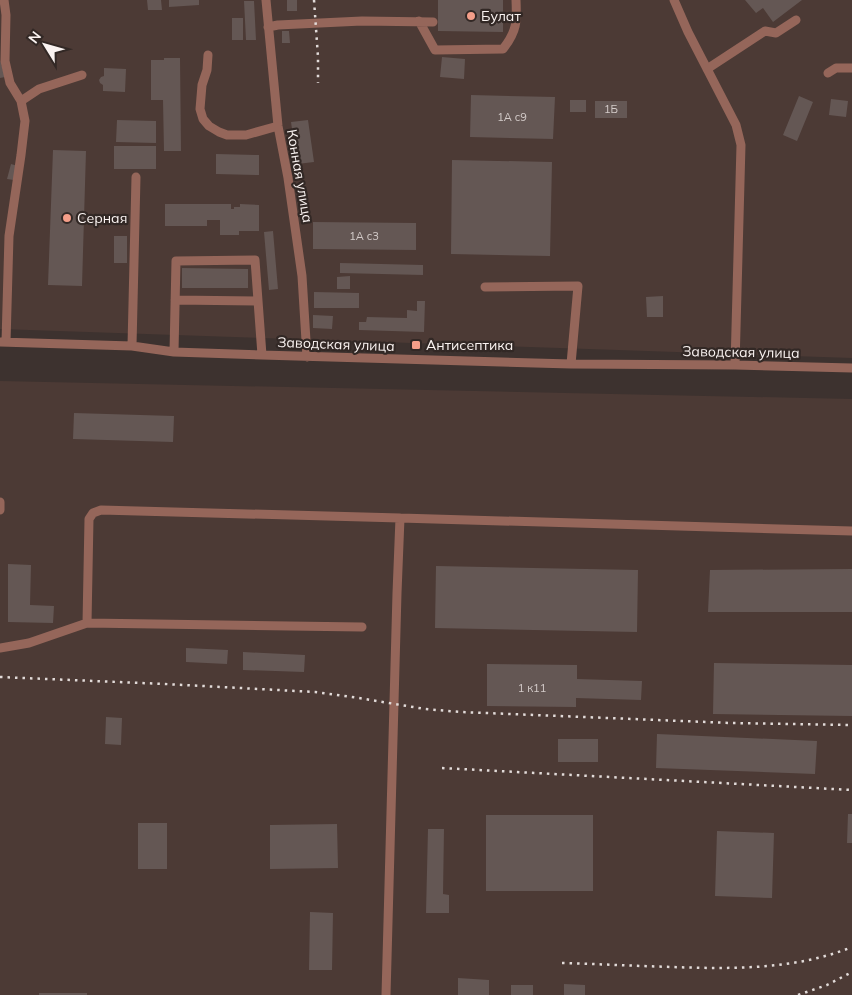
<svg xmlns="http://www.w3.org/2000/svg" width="852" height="995" viewBox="0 0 852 995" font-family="Mulish,sans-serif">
  <rect width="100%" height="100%" fill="#3d322f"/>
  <!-- built -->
  <path fill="#4c3a35" d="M0 0H852V358L0 329Z
    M0 381 852 399V995H0Z"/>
  <!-- building -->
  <path fill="#645754" d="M147 0H161L162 10H148Z
    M169 0H199V5L169 7Z
    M287 0H297V11H287Z
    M438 0H503V32L438 31Z
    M745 0H802L773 22 763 8 756 13Z
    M244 1H254L256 40H246Z
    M232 18H243V40H232Z
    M282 31H289L290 43H282Z
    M442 57 465 59 464 79 440 77Z
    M164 58H180L181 151H164L163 100H151V60H164Z
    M0 60 5 77 0 78Z
    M104 68 126 69 125 92 103 91V85L100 83 99 80 101 77 104 76Z
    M471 95 555 97 553 139 470 137Z
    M799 96 813 102 797 141 783 135Z
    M831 99 848 101 846 117 829 115Z
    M570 100H586V112H570Z
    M595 101H627V118H595Z
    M117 120 156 121V143L116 142Z
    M308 120 314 162 297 164 291 122Z
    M114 146H156V169H114Z
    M53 150 86 151 82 286 48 285Z
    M216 154 259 155V175L216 174Z
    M452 160 552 162 550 256 451 254Z
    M11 164 18 166 14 180 7 179Z
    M165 204H231V209H234V207H240V204L259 205V231H239V235H220V220H207V226H165Z
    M313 222 416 223V250L313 249Z
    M273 231 278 289 269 290 264 232Z
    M114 236H127V263H114Z
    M340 263 423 265V275L340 273Z
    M182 268 248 269V288H182Z
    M350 276V289H337V277Z
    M314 292 359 293V308H314Z
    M663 296V317H647L646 297Z
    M417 301H425L424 332 359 330V322H366L367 317 407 318V310L417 311Z
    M313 315 333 316 332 329 313 328Z
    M74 413 174 416 173 442 73 439Z
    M8 564 31 565 30 605 54 606 53 623 8 622Z
    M436 566 638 570 637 632 435 628Z
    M852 569V612H708L710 570Z
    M186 648 228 650 227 664 186 662Z
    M243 652 305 655 304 672 243 670Z
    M714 663 852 665V716L713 714Z
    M487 664 577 665V679L642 681 641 700 576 698V707L487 706Z
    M106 717 122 718 121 745 105 744Z
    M657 734 817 741 815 774 656 768Z
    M558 739H598V762H558Z
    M848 814H852V843H847Z
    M486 815H593V891H486Z
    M138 823H167V869H138Z
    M337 824 338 868 270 869V825Z
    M428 829H444L443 894 449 895V913H426Z
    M717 831 774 833 772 898 715 896Z
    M310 912 333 913 332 970H309Z
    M458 978 489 980V995H458Z
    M564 984 585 985V995H564Z
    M511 985H533V995H511Z
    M39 993H87V995H39Z"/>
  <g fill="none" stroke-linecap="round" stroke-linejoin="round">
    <!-- minor -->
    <path stroke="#95665a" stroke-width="9" d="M4 0 6 15 5 61 10 83 21 101
      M266 0 278 126 288 178 302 276 307 357
      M674 0 688 32 736 125 741 145 735 365
      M419 21 435 50 503 49C517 31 517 22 516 0
      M268 27 278 25 362 21 433 22
      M208 55 207 70 202 85 200 109 203 119 209 126 219 132 227 135H246L278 126
      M707 69 765 31 776 33 796 20
      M828 73 836 68H852
      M485 287 578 286 571 364
      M175 300 258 301
      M0 342 132 346 174 352 262 355 571 364 735 365 852 368
      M6 342 9 236 21 155 25 121 21 101 39 89 82 75
      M132 346 136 177
      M174 352 176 261 255 260 262 355
      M0 502V510
      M87 623 89 519 93 513 101 510 400 518 852 531
      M0 648 29 643 87 623 362 627
      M386 995 397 593 400 518"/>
    <!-- rail -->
    <path stroke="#e2dbd9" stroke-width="2.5" stroke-dasharray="2.5 5" stroke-linecap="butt" d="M314 0 318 57V83
      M0 677 165 684 315 692 359 698 425 709 461 712 731 723 852 725
      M442 768 852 790
      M562 963C599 964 635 966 672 967 732 969 795 970 852 947
      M798 995 827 985 852 972"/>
  </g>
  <!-- markers -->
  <g fill="#f49e89" stroke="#322825" stroke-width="2">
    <circle cx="471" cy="16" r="5"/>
    <circle cx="67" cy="218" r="5"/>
    <rect x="411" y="340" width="10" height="10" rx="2.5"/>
  </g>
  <g text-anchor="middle" stroke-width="4.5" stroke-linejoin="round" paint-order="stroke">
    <!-- number labels -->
    <g font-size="11" fill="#d4ccca">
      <text x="611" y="113">1Б</text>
      <text x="512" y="121">1А с9</text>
      <text x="364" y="240">1А с3</text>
      <text x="532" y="692">1 к11</text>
    </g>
    <!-- poi labels -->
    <g font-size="14" fill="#faf3f1" stroke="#322825" text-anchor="start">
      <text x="481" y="21">Булат</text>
      <text x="77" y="223">Серная</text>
      <text x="426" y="350">Антисептика</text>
    </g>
    <!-- street labels -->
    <g font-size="14" fill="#faf3f1" stroke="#322825">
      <text transform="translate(300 176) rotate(80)" y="5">Конная улица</text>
      <text transform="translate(336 344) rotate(2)" y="5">Заводская улица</text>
      <text transform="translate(741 352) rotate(1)" y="5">Заводская улица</text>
    </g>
  </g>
  <!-- north arrow -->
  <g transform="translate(45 45) rotate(307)" stroke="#322825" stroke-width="4" paint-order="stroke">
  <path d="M0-4L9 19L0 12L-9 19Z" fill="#faf3f1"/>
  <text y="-8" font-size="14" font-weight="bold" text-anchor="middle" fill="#faf3f1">N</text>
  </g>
</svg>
